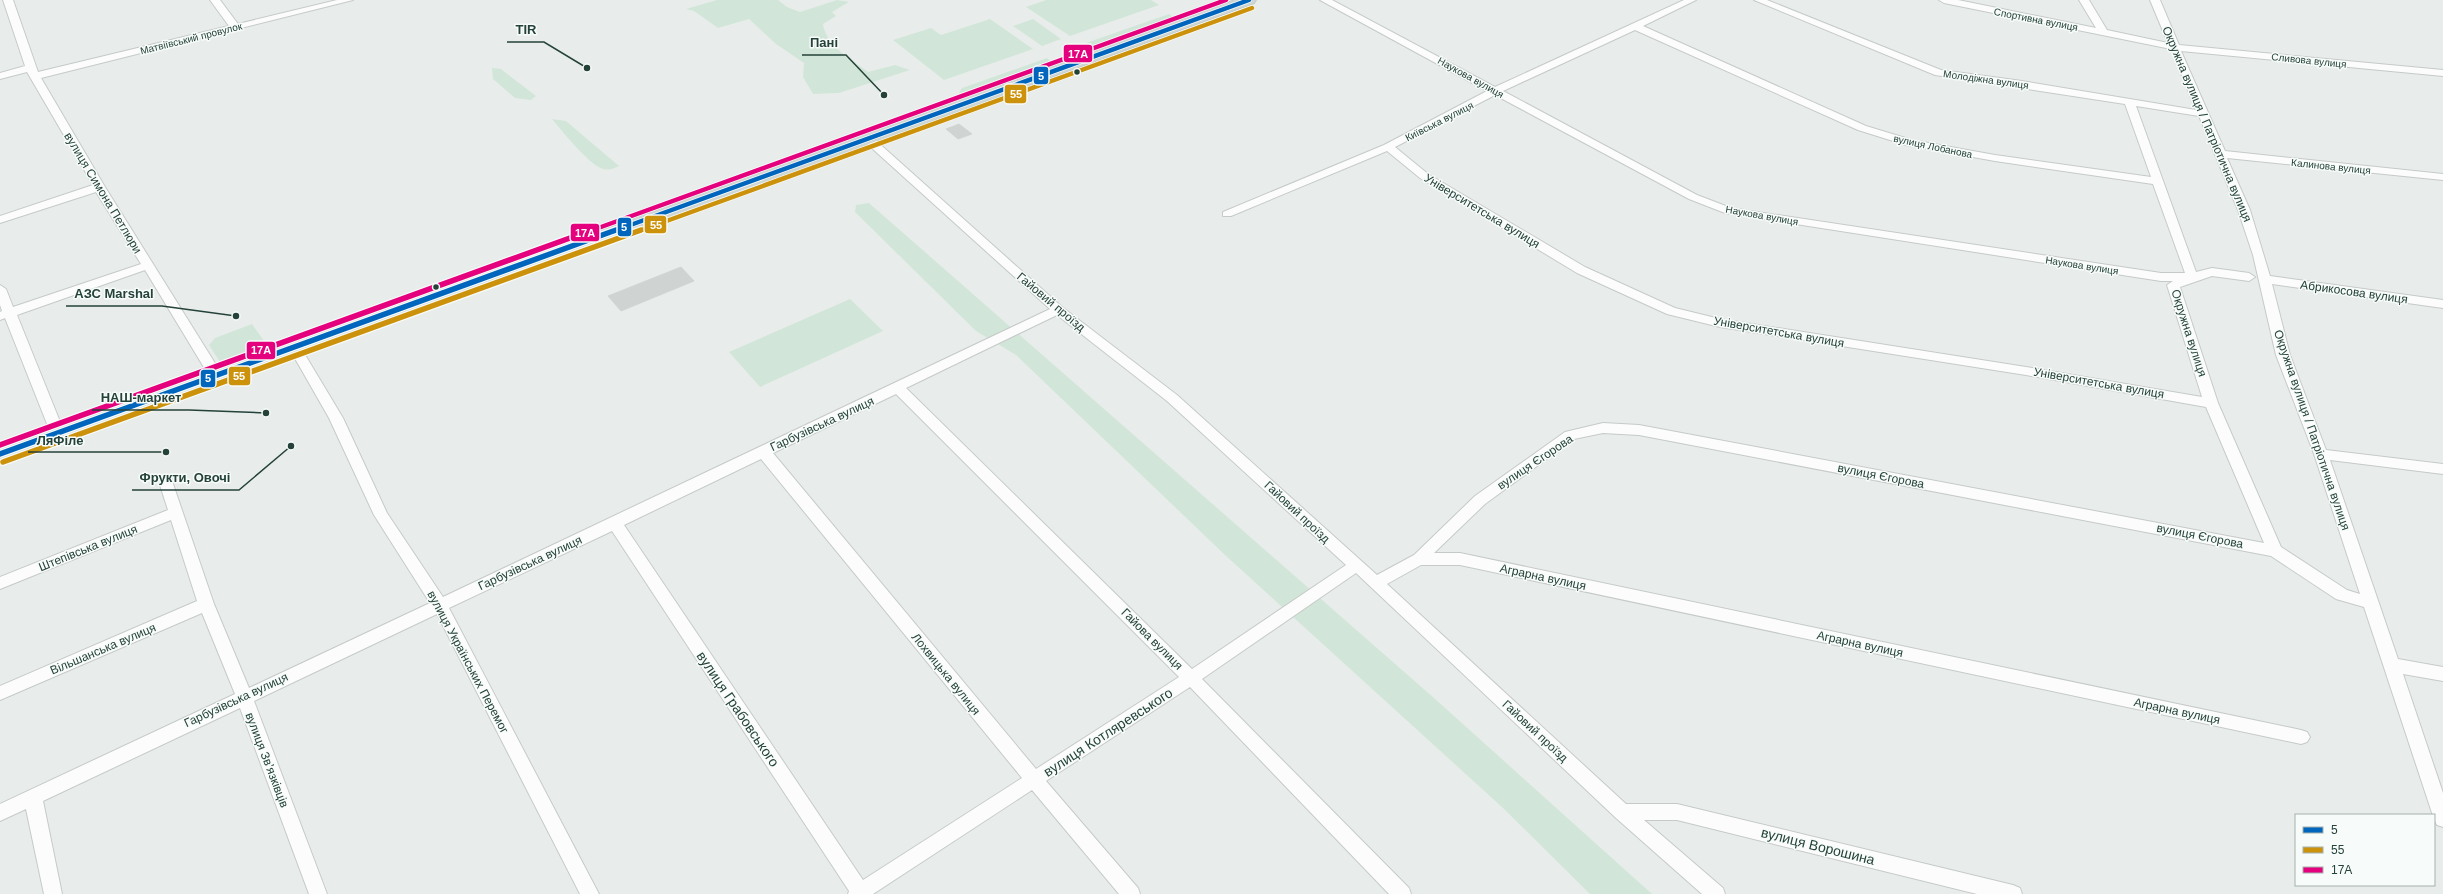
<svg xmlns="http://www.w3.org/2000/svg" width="2443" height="894" viewBox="0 0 2443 894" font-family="Arial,sans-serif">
  <rect width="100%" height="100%" fill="#e8edeb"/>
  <!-- green -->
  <path fill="#d1e6d8" d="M717 0H778L787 7 800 12 837 0 849 2 832 12 836 16 823 24C826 46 851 59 868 72L895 65 910 70 839 93 813 94 803 77 804 63 776 44 749 19 718 28 694 11 686 9Z
    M1046 0H1151L1159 5 1070 36 1026 7Z
    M1169 14 1178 20 1092 50 1083 44Z
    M990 19 1033 49 944 80 893 40 931 28 941 35Z
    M1033 19 1061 39 1042 46 1013 26Z
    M1047 58 1055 65 1022 77 978 88 966 96 959 93 962 88Z
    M492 68 501 69 536 96 531 100 515 98 493 79Z
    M552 119 566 121 619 166C613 169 608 171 601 168 589 164 561 130 552 119Z
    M869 203 1434 698 1652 894H1590L1503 808 1225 555 1016 355 976 331 855 212 856 205Z
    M850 299 883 331 760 387 729 352Z
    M252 324 269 348 222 365 209 345 215 338Z"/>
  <!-- building -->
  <path fill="#cfd4d2" stroke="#d1d6d4" d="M959 124 972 134 958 139 946 129Z
    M681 267 694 281 621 311 608 296Z"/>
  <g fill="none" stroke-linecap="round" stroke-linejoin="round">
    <!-- minor casing -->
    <g stroke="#c5cac8" stroke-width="2">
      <path id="minor" d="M3 0H13L38 72 229 26 210 0H220L238 24 337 0H353L41 78 105 187 223 376 221 379H211L145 270 17 315 65 434 58 439 51 434 5 318 0 320V312L2 311 0 305V285L6 289 13 307 141 264 96 192 0 223V216L93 185 27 72 0 79V73L25 66Z
        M1320 0H1332L1495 87 1684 0H1696L1643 26 1866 126 1912 140 1995 155 2151 177 2125 104 1935 75 1754 0H1767L1941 70 2022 81 2196 110 2171 49 1944 3 1939 0H1958L2096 28 2079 0H2089L2107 30 2168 43 2150 0H2160L2179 45 2443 70V76L2181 51 2225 151 2443 174V180L2227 158 2250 210 2270 276 2443 300V308L2272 284 2290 355 2326 450 2443 464V474L2330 460 2398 659 2443 667V681L2403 674 2443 793V827L2437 825 2434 819 2364 607 2336 599 2271 556 1639 435 1603 433 1574 439 1485 504 1434 553H1460L2301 730 2307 732 2310 737 2307 742 2301 744 1460 565H1421L1387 584 1626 804H1677L2013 885 2020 888 2022 894H1977L1677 820H1644L1723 888 1725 894H1702L1616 818 1356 573 1202 679 1409 888 1411 894H1389L1190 687 1046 781 1138 888 1140 894H1119L1032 790 873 894H848L849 891 612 531 449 608 599 894H580L437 614 254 701 327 894H309L240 708 43 801 62 894H44L26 809 0 821V804L235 694 202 613 0 700V686L197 601 171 520 0 589V577L168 510 159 482 161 478H171L214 604 249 688 430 603 374 515 329 418 289 348 290 345 295 344 301 348 343 418 387 513 443 597 1050 309 865 142V138H873L1062 307 1177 395 1377 575 1414 555 1475 496 1565 432 1603 423 1639 425 2264 543 2206 407 2026 375 1720 327 1667 314 1577 273 1420 178 1387 151 1231 216H1223V212L1384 145 1487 91ZM1635 30 1858 130 1906 145 1995 161 2153 184 2185 273H2161L1731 208 1697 195 1503 91ZM1495 95 1689 199 1725 213 2161 281H2173L2167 285 2202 397 2026 367 1720 319 1675 308 1585 267 1428 174 1395 147ZM2136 106 2199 116 2238 210 2253 255 2276 355 2314 454 2360 594 2347 590 2281 547 2218 403 2180 287 2212 276 2249 281 2255 277 2249 273 2212 268 2196 272ZM1057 315 1167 401 1346 565 1192 669 906 388ZM896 394 1179 677 1036 769 773 453ZM761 459 1022 778 863 880 624 525Z"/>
    </g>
    <!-- primary casing -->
    <g stroke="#c3ccc9" stroke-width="2">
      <path id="primary" d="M1235 0H1256L1254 3 0 462V446Z"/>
    </g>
    <!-- minor -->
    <use href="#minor" fill="#fcfcfc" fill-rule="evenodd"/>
    <!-- primary -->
    <use href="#primary" fill="#cfd7d5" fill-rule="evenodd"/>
    <!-- bus-1-far1 casing -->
    <g stroke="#f7fbf9" stroke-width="6">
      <path id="bus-1-far1" d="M614 231 1249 0"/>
    </g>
    <!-- bus-1 casing -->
    <g stroke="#f7fbf9" stroke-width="8">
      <path id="bus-1" d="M0 454 616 230"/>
    </g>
    <!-- bus-2-far1 casing -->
    <g stroke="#f7fbf9" stroke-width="6">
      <path id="bus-2-far1" d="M639 231 1252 8"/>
    </g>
    <!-- bus-2 casing -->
    <g stroke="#f7fbf9" stroke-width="8">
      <path id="bus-2" d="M3 462 641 230"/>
    </g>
    <!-- bus-3-far1 casing -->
    <g stroke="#f7fbf9" stroke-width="6">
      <path id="bus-3-far1" d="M590 231 1226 0"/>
    </g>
    <!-- bus-3 casing -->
    <g stroke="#f7fbf9" stroke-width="8">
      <path id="bus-3" d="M0 445 592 230"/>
    </g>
    <!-- bus-1-far1 -->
    <use href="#bus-1-far1" stroke="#0065bd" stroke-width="4.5"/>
    <!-- bus-1 -->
    <use href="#bus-1" stroke="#0065bd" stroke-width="5.5"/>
    <!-- bus-2-far1 -->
    <use href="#bus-2-far1" stroke="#cd920c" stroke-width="4.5"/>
    <!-- bus-2 -->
    <use href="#bus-2" stroke="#cd920c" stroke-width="5.5"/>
    <!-- bus-3-far1 -->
    <use href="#bus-3-far1" stroke="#e5007d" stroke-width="4.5"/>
    <!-- bus-3 -->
    <use href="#bus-3" stroke="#e5007d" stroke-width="5.5"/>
  </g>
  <!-- markers -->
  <g fill="#24423a" stroke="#f7fbf9" stroke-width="1.5">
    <circle cx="1077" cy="72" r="3.5"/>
    <circle cx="436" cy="287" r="3.5"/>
  </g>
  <g text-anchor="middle" stroke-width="3" stroke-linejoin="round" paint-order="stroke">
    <!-- far-street labels -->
    <g font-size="10" fill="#24423a" stroke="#f7fbf9">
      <text transform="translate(2036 19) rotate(11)" y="4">Спортивна вулиця</text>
      <text transform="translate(191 38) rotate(-14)" y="4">Матвіївський провулок</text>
      <text transform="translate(2309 60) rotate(6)" y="4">Сливова вулиця</text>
      <text transform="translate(1471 77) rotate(29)" y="4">Наукова вулиця</text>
      <text transform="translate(1986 79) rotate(8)" y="4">Молодіжна вулиця</text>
      <text transform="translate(1439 121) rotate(-27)" y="4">Київська вулиця</text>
      <text transform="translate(1933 146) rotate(12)" y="4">вулиця Лобанова</text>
      <text transform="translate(2331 166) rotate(6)" y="4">Калинова вулиця</text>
      <text transform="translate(1762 215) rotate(10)" y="4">Наукова вулиця</text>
      <text transform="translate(2082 265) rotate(9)" y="4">Наукова вулиця</text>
    </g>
    <!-- street labels -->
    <g font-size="12" fill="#24423a" stroke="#f7fbf9">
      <text transform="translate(2207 124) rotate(67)" y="4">Окружна вулиця / Патріотична вулиця</text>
      <text transform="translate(103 193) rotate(59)" y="4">вулиця Симона Петлюри</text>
      <text transform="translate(1482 211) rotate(31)" y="4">Університетська вулиця</text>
      <text transform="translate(2354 292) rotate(8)" y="4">Абрикосова вулиця</text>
      <text transform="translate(1051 302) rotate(40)" y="4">Гайовий проїзд</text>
      <text transform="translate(1779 332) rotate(10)" y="4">Університетська вулиця</text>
      <text transform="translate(2189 333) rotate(72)" y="4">Окружна вулиця</text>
      <text transform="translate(2099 383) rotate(10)" y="4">Університетська вулиця</text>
      <text transform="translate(822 424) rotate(-25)" y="4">Гарбузівська вулиця</text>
      <text transform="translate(2312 430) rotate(71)" y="4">Окружна вулиця / Патріотична вулиця</text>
      <text transform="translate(1535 462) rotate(-34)" y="4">вулиця Єгорова</text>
      <text transform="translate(1881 476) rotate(11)" y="4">вулиця Єгорова</text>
      <text transform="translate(1297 512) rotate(43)" y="4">Гайовий проїзд</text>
      <text transform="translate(2200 536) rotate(11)" y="4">вулиця Єгорова</text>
      <text transform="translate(88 548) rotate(-22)" y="4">Штепівська вулиця</text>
      <text transform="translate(530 563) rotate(-25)" y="4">Гарбузівська вулиця</text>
      <text transform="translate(1543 577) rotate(12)" y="4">Аграрна вулиця</text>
      <text transform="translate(1152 639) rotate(45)" y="4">Гайова вулиця</text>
      <text transform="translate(1860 644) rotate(12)" y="4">Аграрна вулиця</text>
      <text transform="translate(103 649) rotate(-23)" y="4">Вільшанська вулиця</text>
      <text transform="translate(468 662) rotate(62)" y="4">вулиця Українських Перемог</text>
      <text transform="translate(946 674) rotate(51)" y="4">Лохвицька вулиця</text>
      <text transform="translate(236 700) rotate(-25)" y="4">Гарбузівська вулиця</text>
      <text transform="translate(2177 711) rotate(12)" y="4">Аграрна вулиця</text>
      <text transform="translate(1535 731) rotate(43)" y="4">Гайовий проїзд</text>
      <text transform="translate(267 760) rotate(69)" y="4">вулиця Звʼязківців</text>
    </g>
    <!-- near-street labels -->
    <g font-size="14" fill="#24423a" stroke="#f7fbf9">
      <text transform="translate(738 709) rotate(56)" y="5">вулиця Грабовського</text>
      <text transform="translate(1108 732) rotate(-33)" y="5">вулиця Котляревського</text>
      <text transform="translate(1818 846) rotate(14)" y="5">вулиця Ворошина</text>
    </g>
  </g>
  <!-- callouts -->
  <path fill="none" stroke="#24423a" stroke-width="1.5" d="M587 68L544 42H507M884 95L846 55H802M236 316L162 306H66M266 413L189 410H92M166 452L91 452H28M291 446L239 490H132"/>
  <g fill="#24423a" stroke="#f7fbf9" stroke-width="1.5">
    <circle cx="587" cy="68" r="4"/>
    <circle cx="884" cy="95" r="4"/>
    <circle cx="236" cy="316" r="4"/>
    <circle cx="266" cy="413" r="4"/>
    <circle cx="166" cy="452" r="4"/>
    <circle cx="291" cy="446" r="4"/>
  </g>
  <g font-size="13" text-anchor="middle" font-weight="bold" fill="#24423a" stroke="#f7fbf9" stroke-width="3" stroke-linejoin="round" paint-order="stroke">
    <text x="526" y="34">TIR</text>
    <text x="824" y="47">Пані</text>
    <text x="114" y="298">АЗС Marshal</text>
    <text x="141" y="402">НАШ-маркет</text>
    <text x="60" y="445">ЛяФіле</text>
    <text x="185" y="482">Фрукти, Овочі</text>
  </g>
  <g stroke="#f7fbf9" stroke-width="1.5">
    <rect x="1063" y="44" width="30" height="19" rx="4" fill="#e5007d"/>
    <rect x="1033" y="66" width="16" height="19" rx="4" fill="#0065bd"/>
    <rect x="1004" y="84" width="23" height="20" rx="4" fill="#cd920c"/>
    <rect x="644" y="215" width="23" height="19" rx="4" fill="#cd920c"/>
    <rect x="617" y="217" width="15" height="20" rx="4" fill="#0065bd"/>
    <rect x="570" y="223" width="30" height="19" rx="4" fill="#e5007d"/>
    <rect x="246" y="341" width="30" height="19" rx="4" fill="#e5007d"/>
    <rect x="228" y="366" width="23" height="20" rx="4" fill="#cd920c"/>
    <rect x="200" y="369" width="16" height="19" rx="4" fill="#0065bd"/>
  </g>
  <g font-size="11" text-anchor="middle" font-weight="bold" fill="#fff">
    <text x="1078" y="58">17А</text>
    <text x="1041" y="80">5</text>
    <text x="1016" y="98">55</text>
    <text x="656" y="229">55</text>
    <text x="624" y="231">5</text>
    <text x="585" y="237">17А</text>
    <text x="261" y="354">17А</text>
    <text x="239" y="380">55</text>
    <text x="208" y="382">5</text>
  </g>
  <!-- legend -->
  <rect x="2295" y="814" width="140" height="72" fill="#f7fbf9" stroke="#a3b1ad"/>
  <rect x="2303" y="827" width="20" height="6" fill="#0065bd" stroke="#a3b1ad"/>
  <text x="2331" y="834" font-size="12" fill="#24423a">5</text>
  <rect x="2303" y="847" width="20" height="6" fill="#cd920c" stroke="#a3b1ad"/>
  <text x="2331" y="854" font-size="12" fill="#24423a">55</text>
  <rect x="2303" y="867" width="20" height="6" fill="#e5007d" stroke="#a3b1ad"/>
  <text x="2331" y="874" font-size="12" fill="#24423a">17А</text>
</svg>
